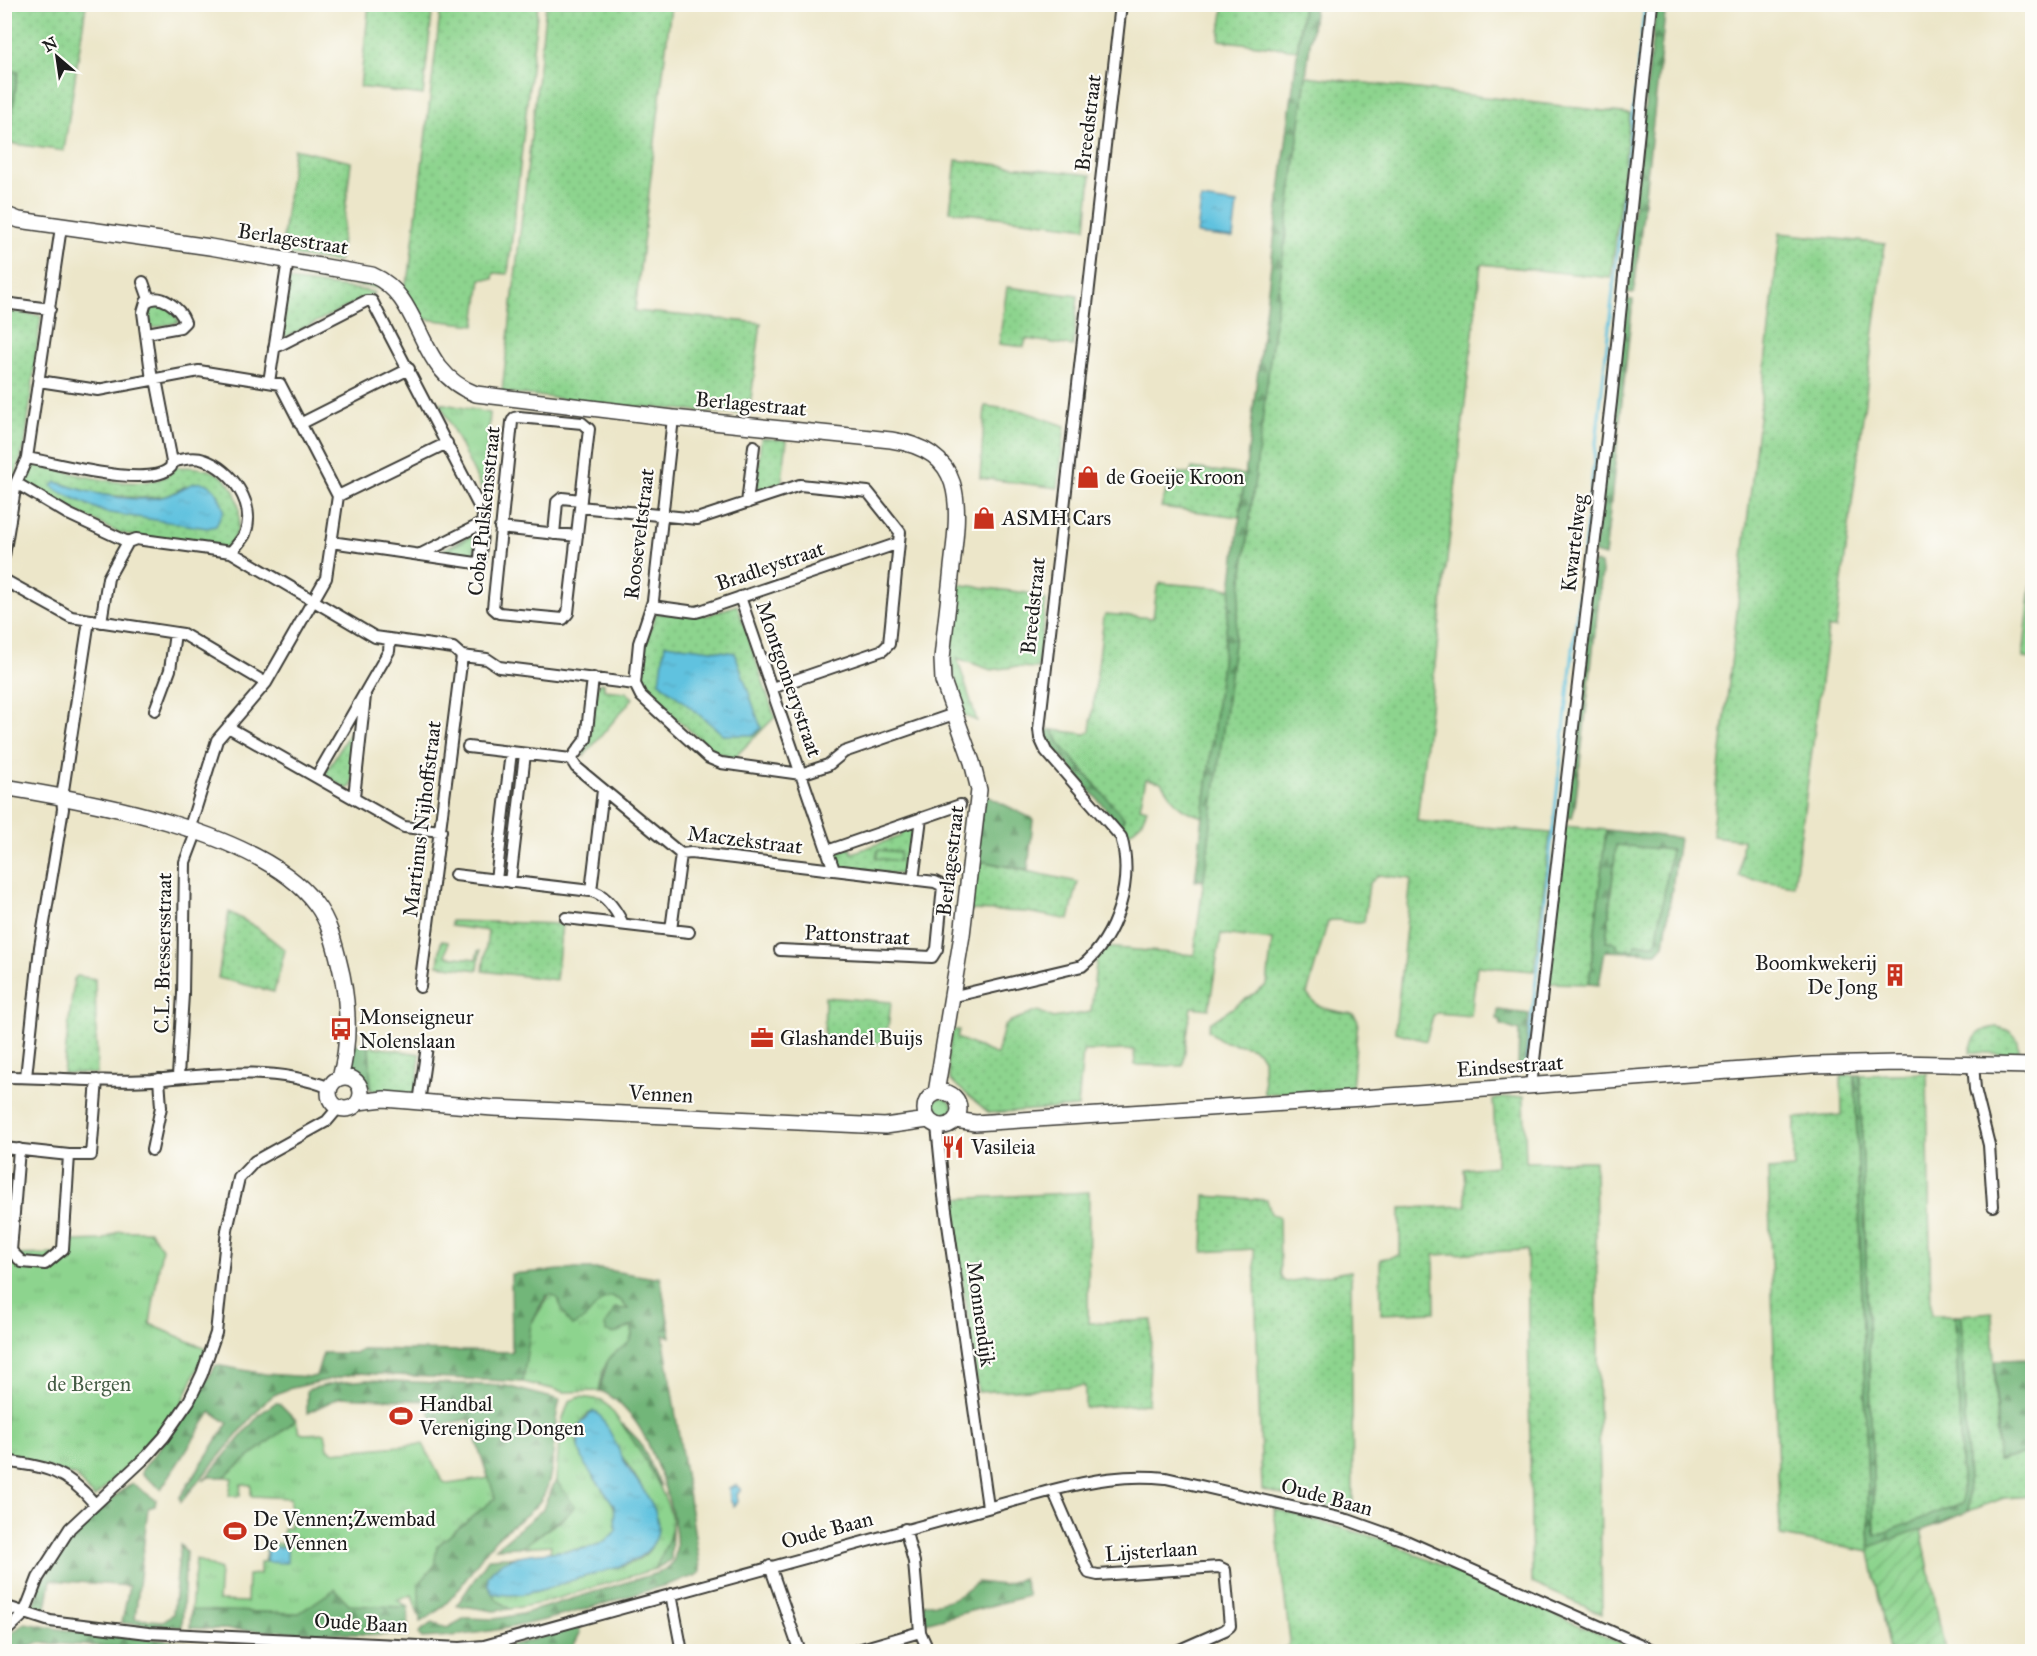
<svg xmlns="http://www.w3.org/2000/svg" width="2037" height="1656" viewBox="0 0 2037 1656" font-family="'IM FELL Great Primer',serif">
  <defs>
    <pattern id="grass-dots" width="8" height="8" patternUnits="userSpaceOnUse" patternTransform="scale(1.5)"><rect width="8" height="8" fill="#8dd48e"/><path d="M2 2h.1M6 6h.1" fill="none" stroke="#79b57a" stroke-width="1.8" stroke-linecap="round"/></pattern>
    <pattern id="forest-firs" width="22" height="20" patternUnits="userSpaceOnUse" patternTransform="scale(1.5)"><rect width="22" height="20" fill="#72b679"/><path d="M5 1l3.5 6h-7zM16 11l3.5 6h-7z" fill="#5d9362"/></pattern>
    <pattern id="park-tufts" width="24" height="20" patternUnits="userSpaceOnUse" patternTransform="scale(1.5)"><rect width="24" height="20" fill="#8dd48e"/><path d="M3 7l-1-3M5 7V3M7 7l1-3M15 17l-1-3M17 17v-4M19 17l1-3" fill="none" stroke="#79b57a"/></pattern>
    <pattern id="garden-furrows" width="10" height="10" patternUnits="userSpaceOnUse" patternTransform="scale(1.5)"><rect width="10" height="10" fill="#8dd48e"/><path d="M-1 1l2-2M0 10L10 0M9 11l2-2" fill="none" stroke="#79b57a"/></pattern>
    <pattern id="water-ripples" width="26" height="14" patternUnits="userSpaceOnUse" patternTransform="scale(1.5)"><rect width="26" height="14" fill="#61c2df"/><path d="M2 4q2-2 4 0t4 0M15 11q2-2 4 0t4 0" fill="none" stroke="#54a6bf"/></pattern>
  </defs>
  <rect width="100%" height="100%" fill="#fdfcf7"/>
  <filter id="ink" filterUnits="userSpaceOnUse"><feTurbulence type="fractalNoise" baseFrequency=".0167" numOctaves="2"/><feDisplacementMap in="SourceGraphic" scale="12" xChannelSelector="R" yChannelSelector="G"/><feConvolveMatrix kernelMatrix="1 2 1 2 8 2 1 2 1" color-interpolation-filters="sRGB"/></filter>
  <filter id="wash" filterUnits="userSpaceOnUse"><feTurbulence type="fractalNoise" baseFrequency=".008" numOctaves="4" result="noise"/><feDisplacementMap in="SourceGraphic" scale="24" xChannelSelector="R" yChannelSelector="G"/><feGaussianBlur stdDeviation="1.35" result="paint"/><feColorMatrix in="noise" values="0 0 0 0 0 0 0 0 0 0 0 0 0 0 0 0 0 1.4 0 .05"/><feComposite in="paint" operator="in"/></filter>
  <g filter="url(#wash)">
    <rect width="100%" height="100%" fill="#ece6c9"/>
    <!-- grass -->
    <path fill="url(#grass-dots)" stroke="#547855" stroke-width="1.5" fill-rule="evenodd" d="M5 5H86L64 151 8 143 18 72 5 70Z
      M369 5H433L423 95 360 87Z
      M441 5H538L508 274 494 273 493 279H481L475 325 417 318 402 289 409 276Z
      M546 5H671L635 311 761 323 749 414 624 406 502 392Z
      M1224 5H1303L1297 50 1219 40Z
      M1306 76 1630 114 1611 278 1481 264 1417 821 1550 833 1534 971 1477 966 1471 1016 1437 1013 1433 1016 1426 1041 1395 1032 1411 879 1379 875 1369 884 1364 922C1352 926 1341 917 1328 921L1307 994C1317 1010 1335 1011 1353 1014L1358 1021 1352 1088 1264 1094 1263 1059 1258 1051 1251 1047 1221 1041 1208 1030 1210 1023 1267 985 1272 940 1221 934 1209 1009 1191 1007 1183 1066 1135 1065 1134 1050 1083 1051 1078 1107 989 1113 950 1080 947 1058 953 1030H959L957 1038 997 1055 1004 1027 1011 1021 1038 1011 1053 1018 1091 1012 1097 954 1104 947 1194 955Z
      M294 149 351 162 339 262 281 254Z
      M956 160 1091 175 1086 228 950 211Z
      M1780 233 1885 244 1836 628H1828L1827 637 1794 886 1739 877 1743 840 1713 836 1712 831Z
      M300 269 374 281 382 289 291 275Z
      M289 280 369 291 375 293 282 339Z
      M1007 287 1078 296 1073 346 1026 339 1024 347 999 344Z
      M153 302 169 307 180 322 153 328 150 326 148 308Z
      M4 310 41 316 25 445 14 480 5 478 7 457 4 453Z
      M985 406 1023 411 1065 426 1058 488 980 478Z
      M761 438 787 440 781 487 756 495Z
      M38 464C70 473 154 499 176 467 191 467 205 467 218 474 242 488 247 528 227 548L142 538 117 532 23 485 30 465ZM56 482 95 494 140 498 169 496 185 486 215 490 224 510 104 512 56 490Z
      M1192 468 1245 475 1239 517 1161 507 1172 472 1190 474Z
      M478 530 476 557 473 559 439 552Z
      M2032 575V659L2023 658Z
      M1161 583 1231 589 1203 817C1178 810 1175 803 1161 782L1146 779 1140 807 1147 809 1141 823 1125 837 1120 826 1124 818 1059 743 1053 730 1086 734 1090 731 1104 616 1106 614 1153 618 1157 588Z
      M955 584 1027 593 1046 600 1038 668 1014 667 991 670 957 658 977 721 965 716 957 692 949 649Z
      M737 605 775 717 738 754 736 760 724 756 725 754 716 753 643 690 641 686 645 645 656 613 704 614 706 616Z
      M604 683V690L626 692 633 698 584 756 582 753 589 742 598 684Z
      M357 715 360 716 352 786 347 789 328 778 325 769H328L358 718Z
      M1563 826 1606 830 1589 984 1546 983Z
      M912 827 915 829 909 873 906 875 840 867 835 864V853L850 847 852 853 901 836 899 830Z
      M1616 844 1671 849 1657 944H1636L1634 950 1616 948 1606 942Z
      M975 860 1078 882 1069 920 1027 912 969 910Z
      M229 912 256 927 285 950 274 992 218 978Z
      M451 921 562 924 556 980 483 971 488 931 451 926Z
      M441 941 448 942 446 956 476 959 478 951H480L478 970 438 965Z
      M77 976 95 979 97 1074 63 1073 74 979Z
      M825 997 891 1002 886 1044 824 1039Z
      M1997 1027C2013 1030 2021 1039 2019 1055L1970 1052C1973 1036 1980 1029 1997 1027Z
      M369 1046 420 1054 416 1098 371 1090Z
      M1927 1073 1931 1315H1955L1963 1503 1875 1537 1860 1075Z
      M1841 1075H1855L1870 1552 1781 1536 1780 1533 1768 1170 1794 1168 1795 1118 1842 1115Z
      M1524 1096 1526 1162 1595 1161 1602 1614 1532 1583 1527 1250 1434 1255 1435 1312 1381 1314 1380 1259 1400 1255V1208L1466 1206 1464 1169 1497 1166 1493 1099Z
      M931 1109a11 11 0 1 1 22 0a11 11 0 1 1-22 0Z
      M1089 1192 1088 1323 1152 1320 1148 1404 1085 1408V1386L978 1392 951 1199Z
      M1205 1196 1267 1200 1271 1214 1279 1216 1280 1272 1282 1279 1286 1282 1351 1271 1353 1512 1262 1490 1254 1249 1203 1252Z
      M1992 1312 1998 1461 2032 1452V1496L2004 1498 1969 1511 1961 1315Z
      M1274 1509 1378 1538 1627 1646V1651H1279L1288 1646 1290 1641Z
      M919 1638 925 1652H866Z"/>
    <!-- forest -->
    <path fill="url(#forest-firs)" stroke="#47694a" stroke-width="1.5" fill-rule="evenodd" d="M1303 5H1315L1204 880 1195 881Z
      M1656 5H1666L1634 293 1624 292Z
      M5 70 18 72 8 143H4Z
      M1623 298 1633 300 1605 556 1594 553Z
      M1593 562 1601 564 1602 572 1575 806 1572 818 1564 817Z
      M1043 729 1053 730 1059 743 1124 818 1120 826 1048 741Z
      M983 794 1033 819 1028 870 975 860Z
      M1606 830 1679 838 1664 945 1657 953 1605 951 1599 985 1589 984ZM1616 845 1671 850 1656 944H1635L1634 950 1617 948V943L1606 942Z
      M1498 1010 1529 1014 1525 1067 1518 1064 1519 1031 1501 1025 1500 1020 1497 1019Z
      M352 1044 369 1046 371 1090 354 1073Z
      M1855 1075H1860L1875 1536 1963 1503 1955 1315H1961L1969 1511 1870 1552Z
      M574 1269H600L655 1278 660 1276 671 1337 664 1335V1341L700 1568V1573L695 1576C606 1603 516 1635 422 1638L419 1635 420 1631 433 1623 447 1628 465 1618 494 1619 522 1614 657 1573C663 1571 668 1569 672 1563 688 1539 655 1456 642 1432 635 1419 613 1393 599 1391L608 1360 632 1336V1326L614 1334 606 1332 605 1325 614 1309 627 1308 621 1301 612 1296C594 1301 590 1322 572 1326L565 1319 559 1301 547 1295 532 1320 523 1382 358 1373 288 1389 274 1395 264 1403 181 1502 180 1497 228 1423 211 1412 161 1489 142 1474V1470L185 1416 216 1365 265 1374 311 1377 316 1376 323 1353H355L361 1349 512 1352 511 1274Z
      M2032 1359V1452L1998 1461 1995 1360Z
      M367 1380 506 1386 560 1400C551 1429 557 1462 546 1490 538 1512 513 1522 497 1538 470 1566 458 1604 420 1622L418 1585 433 1566 437 1546 495 1498 469 1419 433 1427 427 1401 340 1397 307 1413V1391L310 1389 335 1383Z
      M275 1403H279L296 1420 224 1477H209L203 1481 261 1413Z
      M623 1424 640 1442 661 1486 651 1474Z
      M556 1480 575 1506 573 1510 522 1547 496 1548 542 1510Z
      M133 1484 156 1500 155 1506 148 1508 135 1619 163 1621 173 1614 180 1545 186 1551 182 1627 122 1623 129 1586 51 1580 45 1613 35 1610C28 1577 100 1509 123 1489Z
      M672 1527 671 1560 655 1569Z
      M521 1556 503 1563 490 1573C490 1592 494 1599 510 1609L494 1611 457 1605 489 1558Z
      M1023 1578 1028 1596 925 1623 923 1604C947 1604 960 1597 977 1582L1003 1585Z
      M335 1589 350 1605 408 1607V1636L190 1628 191 1610 299 1613Z
      M25 1623 83 1633 186 1642 187 1651 40 1643 16 1651H5L4 1639Z
      M579 1627 580 1633 571 1651 476 1652 501 1648Z
      M281 1647 421 1651 281 1652Z"/>
    <!-- park -->
    <path fill="url(#park-tufts)" stroke="#547855" stroke-width="1.5" d="M440 403 490 413 483 495 480 485Z
      M475 535 474 555 451 552 452 547Z
      M878 850 900 852 899 861 876 858Z
      M119 1231H150L162 1248 150 1324 206 1349 182 1403 143 1452 94 1498 76 1476 5 1455 4 1255 65 1254 72 1241 103 1240Z
      M550 1294C563 1298 561 1317 572 1326 594 1321 603 1276 628 1309L615 1308 605 1325 606 1332 614 1334 632 1326C633 1351 620 1343 609 1359 602 1368 601 1381 599 1391L564 1392 523 1382 531 1324Z
      M580 1397 602 1400C621 1417 674 1501 672 1525 671 1540 661 1555 655 1569L542 1603 510 1609 496 1599 492 1593C515 1596 568 1582 591 1574 606 1569 629 1567 642 1557 686 1526 610 1441 589 1413 554 1443 603 1480 614 1507 617 1514 617 1522 616 1530 602 1551 573 1549 550 1552L551 1545 522 1547 564 1518 575 1507 556 1480 560 1428 569 1401Z
      M296 1420 299 1432 303 1434 325 1433 328 1448 332 1452 423 1444 442 1481 448 1484 489 1478 495 1498 437 1546 434 1566 419 1584V1617L412 1595 397 1600 408 1607 350 1605 335 1589 299 1613 191 1610 196 1559 220 1570 218 1601 247 1602 248 1575 260 1574V1562H264L267 1546 273 1543 288 1544V1540H282L283 1528H290V1498L251 1496V1485L241 1484 240 1496H229L232 1478 224 1477Z"/>
    <!-- garden -->
    <path fill="url(#garden-furrows)" stroke="#547855" stroke-width="1.5" d="M1921 1529 1945 1651H1889L1869 1547Z"/>
    <!-- water -->
    <path fill="url(#water-ripples)" stroke="#3e6f7e" stroke-width="1.5" d="M1201 199 1237 204 1233 238 1197 234Z
      M56 482C85 492 138 506 169 495 181 491 193 478 207 484 217 488 221 501 224 510L216 526 207 528 104 512 56 490 52 486Z
      M665 644 735 653 761 728 754 735H724L664 686 660 682Z
      M593 1411 597 1412C611 1428 617 1450 628 1468 637 1481 649 1496 655 1511 673 1562 606 1569 573 1580 548 1588 518 1600 492 1593L488 1585V1576C515 1535 592 1568 616 1530L614 1505 585 1465 578 1445 581 1423Z
      M736 1485 741 1490 737 1494 738 1502 734 1506 730 1500 729 1488Z
      M270 1547H287V1563L266 1562 267 1550Z"/>
    <g fill="none" stroke-linecap="round" stroke-linejoin="round">
      <!-- stream -->
      <path stroke="#61c2df" stroke-width="3" d="M1526 1070 1645 4"/>
    </g>
  </g>
  <g filter="url(#ink)">
    <g fill="none" stroke-linecap="round" stroke-linejoin="round">
      <!-- street casing -->
      <g stroke="#3b3a36" stroke-width="14">
        <path id="street" d="M143 282 149 299
          M4 303 50 309
          M147 333 180 327 185 322C180 308 160 291 146 302L143 312 152 380
          M274 348 366 301H372L483 514 480 560 476 563 331 542
          M156 379 172 462
          M39 381 98 390 199 371 280 384 338 496 326 578 266 683 217 740 189 830
          M269 382 288 260
          M519 417 582 423 589 429 568 613 563 619 499 613 493 608 512 422 514 418Z
          M673 418 653 601 639 643 635 684 641 696 709 758 721 763 801 774 828 765 844 752 954 714
          M300 424 409 369
          M27 458C57 463 150 490 171 467L172 462C182 459 194 456 204 460 231 469 257 504 245 534 242 540 235 547 231 552
          M16 483 68 514 128 542 136 539 231 552 375 637 453 648 462 656
          M338 496 447 443
          M747 503 754 446
          M580 507 697 519 800 485 868 492 900 532 889 644 883 650 772 688
          M500 528 577 536
          M554 534 557 502 562 498 581 500
          M419 555 483 523
          M4 556 16 483 27 458 61 227
          M4 580 71 617 183 634 266 683
          M740 597 834 870
          M652 606 696 612 703 610 899 543
          M101 622 108 578 128 542
          M462 656 487 659 499 667 635 684
          M155 710 170 670 175 633
          M228 727 404 827 441 831
          M468 747 571 759 586 739 593 678
          M571 759 576 767 681 854 691 853 935 882 943 886 937 949 932 957 780 950
          M317 776 389 651 390 639
          M354 797 365 696
          M827 851 960 805
          M455 875 591 891 603 790
          M496 880 511 752
          M913 880 921 818
          M510 882 525 754
          M591 891C606 894 617 912 623 924
          M566 918 671 930 681 854
          M671 930 689 932
          M420 987 462 656
          M951 997 1082 966C1117 937 1134 881 1121 837L1046 751 1040 738 1039 729 1121 4
          M1973 1063 1975 1089 1989 1145 1993 1206
          M178 1076 183 994 185 862 196 833
          M4 1077C54 1077 103 1083 152 1080 210 1075 273 1065 330 1088
          M26 1077 40 947 63 809 62 797 89 620
          M1531 1086 1611 402 1652 4
          M419 1103 427 1046
          M937 1126 944 1196 988 1507
          M4 1148 69 1155 63 1249 45 1264 22 1262 11 1251 19 1149
          M152 1150 161 1107 159 1079
          M69 1155H91L97 1080
          M4 1461C46 1467 66 1470 94 1503
          M1053 1490 1089 1573 1098 1575 1219 1567 1225 1570 1230 1626 1225 1630 1175 1652
          M905 1529 914 1562 920 1632 929 1652
          M770 1566 800 1652
          M671 1594 682 1652
          M4 1606 50 1621 148 1633 460 1648 484 1646 1053 1490C1092 1480 1126 1474 1166 1478L1348 1520 1404 1540 1657 1652
          M4 1633 24 1614 38 1578 70 1528 147 1456 164 1437 189 1401 202 1374 216 1333 227 1230 239 1178 255 1161 327 1121 338 1108
          M851 1652 920 1632"/>
      </g>
      <!-- secondary casing -->
      <g stroke="#3b3a36" stroke-width="18">
        <path id="secondary" d="M4 214 19 220 210 247 372 275C426 298 413 371 476 394L673 418 891 440C968 451 959 507 952 567 949 598 945 628 942 659L943 681 972 762 979 790 962 935 936 1093
          M4 787C90 801 261 831 315 903 331 923 336 950 342 975 349 1010 350 1043 340 1078
          M329 1093a16 16 0 1 1 32 0a16 16 0 1 1-32 0Z
          M925 1109a17 17 0 1 1 34 0a17 17 0 1 1-34 0Z
          M358 1102 384 1099 493 1108 885 1126 928 1120
          M956 1120 975 1123 1362 1098 1812 1065 1898 1063 2032 1066"/>
      </g>
      <!-- street -->
      <use href="#street" stroke="#fff" stroke-width="10"/>
      <!-- secondary -->
      <use href="#secondary" stroke="#fff" stroke-width="15"/>
    </g>
  </g>
  <!-- icons -->
  <defs>
    <g id="shop-bare" transform="scale(1.8)"><path d="M-5-2.5h2.3a2.7 3.5 0 0 1 5.4 0H5L5.5 6h-11ZM-1.5-2.5h3a1.5 2.3 0 0 0-3 0Z" fill="#c8321e" stroke="#fdfcf7" stroke-width="2.5" paint-order="stroke"/></g>
    <g id="building-bare" transform="scale(1.8)"><path d="M-4-6H4V6H1V3H-1V6H-4ZM-2.5-4.3h1.7v1.8h-1.7ZM.8-4.3h1.7v1.8H.8ZM-2.5-1h1.7V.8h-1.7ZM.8-1h1.7V.8H.8Z" fill="#c8321e" stroke="#fdfcf7" stroke-width="2.5" paint-order="stroke"/></g>
    <g id="bus-bare" transform="scale(1.8)"><path d="M-5-6H5V4H4V6H2V4H-2V6H-4V4H-5ZM-3.5-4V0h7V-4ZM-3.5 1.2v1.5H-2V1.2ZM2 1.2v1.5H3.5V1.2Z" fill="#c8321e" stroke="#fdfcf7" stroke-width="2.5" paint-order="stroke"/></g>
    <g id="office-bare" transform="scale(1.8)"><path d="M-6-3h4V-5.5h4V-3h4V5H-6ZM-1-4.5V-3h2v-1.5ZM-6 0V1H6V0Z" fill="#c8321e" stroke="#fdfcf7" stroke-width="2.5" paint-order="stroke"/></g>
    <g id="restaurant-bare" transform="scale(1.8)"><path d="M-5-6h1v4h1v-4h1v4h1v-4h1v5L-1.5 .5V6h-2V.5L-5-1ZM5-6V6H3V1.5H1.5Q1.5-4 5-6Z" fill="#c8321e" stroke="#fdfcf7" stroke-width="2.5" paint-order="stroke"/></g>
    <g id="stadium-bare" transform="scale(1.8)"><path d="M0-5a6.5 5 0 1 0 0 10a6.5 5 0 1 0 0-10ZM-3.5-1.8h7v3.6h-7Z" fill="#c8321e" stroke="#fdfcf7" stroke-width="2.5" paint-order="stroke"/></g>
  </defs>
  <g fill-rule="evenodd">
    <use href="#shop-bare" x="1088" y="477"/>
    <use href="#shop-bare" x="984" y="518"/>
    <use href="#building-bare" x="1895" y="975"/>
    <use href="#bus-bare" x="341" y="1029"/>
    <use href="#office-bare" x="762" y="1038"/>
    <use href="#restaurant-bare" x="953" y="1147"/>
    <use href="#stadium-bare" x="401" y="1416"/>
    <use href="#stadium-bare" x="235" y="1531"/>
  </g>
  <g text-anchor="middle" stroke-width="4.5" stroke-linejoin="round" paint-order="stroke">
    <!-- street labels -->
    <g font-size="21" fill="#1c1c1c" stroke="#fdfcf7">
      <text transform="translate(1088 123) rotate(-83)" y="7">Breedstraat</text>
      <text transform="translate(293 239) rotate(9)" y="7">Berlagestraat</text>
      <text transform="translate(751 404) rotate(5)" y="7">Berlagestraat</text>
      <text transform="translate(484 511) rotate(-84)" y="7">Coba Pulskensstraat</text>
      <text transform="translate(639 534) rotate(-83)" y="7">Rooseveltstraat</text>
      <text transform="translate(1574 543) rotate(-83)" y="7">Kwartelweg</text>
      <text transform="translate(770 566) rotate(-19)" y="7">Bradleystraat</text>
      <text transform="translate(1033 606) rotate(-84)" y="7">Breedstraat</text>
      <text transform="translate(789 679) rotate(71)" y="7">Montgomerystraat</text>
      <text transform="translate(422 819) rotate(-83)" y="7">Martinus Nijhoffstraat</text>
      <text transform="translate(745 840) rotate(7)" y="7">Maczekstraat</text>
      <text transform="translate(950 861) rotate(-83)" y="7">Berlagestraat</text>
      <text transform="translate(857 935) rotate(3)" y="7">Pattonstraat</text>
      <text transform="translate(163 953) rotate(-89)" y="7">C.L. Bressersstraat</text>
      <text transform="translate(1510 1066) rotate(-4)" y="7">Eindsestraat</text>
      <text transform="translate(661 1094) rotate(3)" y="7">Vennen</text>
      <text transform="translate(981 1314) rotate(82)" y="7">Monnendijk</text>
      <text transform="translate(1327 1497) rotate(15)" y="7">Oude Baan</text>
      <text transform="translate(827 1530) rotate(-15)" y="7">Oude Baan</text>
      <text transform="translate(1151 1551) rotate(-4)" y="7">Lijsterlaan</text>
      <text transform="translate(361 1623) rotate(3)" y="7">Oude Baan</text>
    </g>
    <!-- poi labels -->
    <g font-size="21" fill="#1c1c1c" stroke="#fdfcf7" text-anchor="start">
      <text x="1106" y="484">de Goeije Kroon</text>
      <text x="1002" y="525">ASMH Cars</text>
      <text x="1877" y="970" text-anchor="end">Boomkwekerij<tspan x="1877" dy="24">De Jong</tspan></text>
      <text x="359" y="1024">Monseigneur<tspan x="359" dy="24">Nolenslaan</tspan></text>
      <text x="780" y="1045">Glashandel Buijs</text>
      <text x="971" y="1154">Vasileia</text>
      <text x="419" y="1411">Handbal<tspan x="419" dy="24">Vereniging Dongen</tspan></text>
      <text x="253" y="1526">De Vennen;Zwembad<tspan x="253" dy="24">De Vennen</tspan></text>
    </g>
    <!-- park labels -->
    <g font-size="21" fill="#445c44" stroke="#fdfcf7">
      <text x="89" y="1391">de Bergen</text>
    </g>
  </g>
  <!-- margin -->
  <rect width="2037" height="1656" fill="none" stroke="#fdfcf7" stroke-width="24"/>
  <!-- north arrow -->
  <g transform="translate(57 57) rotate(331)" stroke="#fdfcf7" stroke-width="4.5" paint-order="stroke">
  <path d="M0-4.5L10 22L0 15L-10 22Z" fill="#1c1c1c"/>
  <text y="-9" font-size="16" font-weight="bold" text-anchor="middle" fill="#1c1c1c">N</text>
  </g>
</svg>
